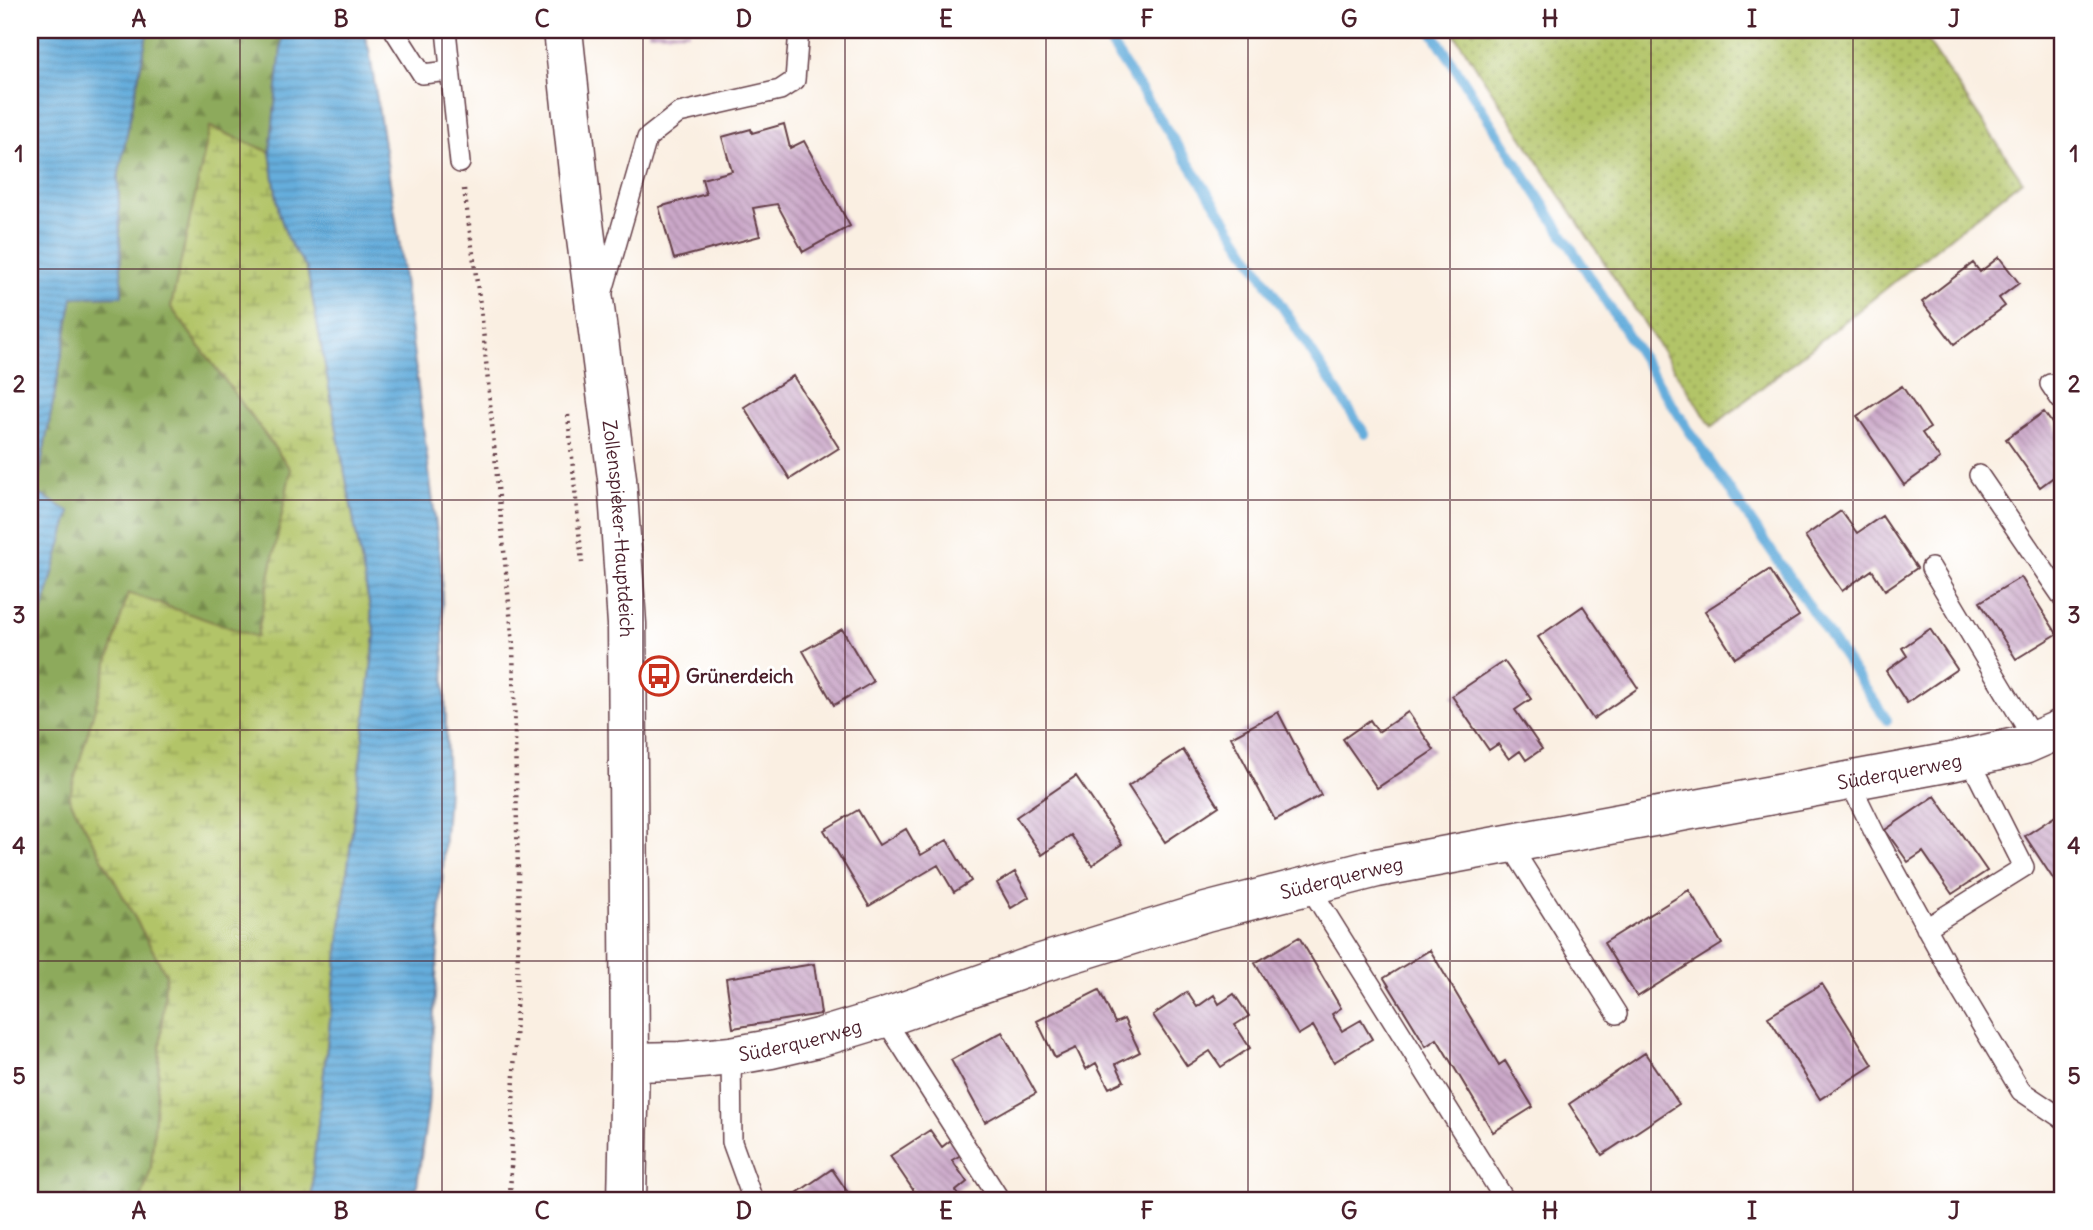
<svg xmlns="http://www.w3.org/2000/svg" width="2093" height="1230" viewBox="0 0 2093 1230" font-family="Delius,sans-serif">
  <defs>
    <pattern id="grass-dots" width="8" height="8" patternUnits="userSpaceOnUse" patternTransform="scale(1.75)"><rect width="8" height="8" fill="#b2c468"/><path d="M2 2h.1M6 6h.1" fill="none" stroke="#939f56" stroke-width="1.8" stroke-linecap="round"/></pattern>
    <pattern id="forest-firs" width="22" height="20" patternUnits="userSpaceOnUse" patternTransform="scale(1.75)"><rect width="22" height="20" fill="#8daa5c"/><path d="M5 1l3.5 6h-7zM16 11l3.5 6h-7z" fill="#758a4c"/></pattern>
    <pattern id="wetland-marsh" width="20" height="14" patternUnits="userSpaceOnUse" patternTransform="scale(1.75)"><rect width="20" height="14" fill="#b2c468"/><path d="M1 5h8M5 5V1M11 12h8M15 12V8" fill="none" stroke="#939f56"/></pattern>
    <pattern id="water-rules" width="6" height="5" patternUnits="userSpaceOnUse" patternTransform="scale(1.75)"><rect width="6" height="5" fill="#65addc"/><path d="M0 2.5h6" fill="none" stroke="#558cb3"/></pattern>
    <pattern id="building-back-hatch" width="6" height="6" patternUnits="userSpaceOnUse" patternTransform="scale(1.75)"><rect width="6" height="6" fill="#cba8c9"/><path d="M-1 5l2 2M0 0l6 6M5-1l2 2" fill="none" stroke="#a788a3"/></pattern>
  </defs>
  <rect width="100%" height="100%" fill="#fff"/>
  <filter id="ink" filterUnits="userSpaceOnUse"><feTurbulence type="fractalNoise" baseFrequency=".0143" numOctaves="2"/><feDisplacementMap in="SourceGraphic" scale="14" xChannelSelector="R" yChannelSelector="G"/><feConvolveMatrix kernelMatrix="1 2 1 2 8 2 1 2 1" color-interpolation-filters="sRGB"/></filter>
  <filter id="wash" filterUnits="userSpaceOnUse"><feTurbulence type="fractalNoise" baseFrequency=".00686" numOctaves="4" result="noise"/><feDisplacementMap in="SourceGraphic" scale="28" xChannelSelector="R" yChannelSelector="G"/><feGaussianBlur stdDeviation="1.57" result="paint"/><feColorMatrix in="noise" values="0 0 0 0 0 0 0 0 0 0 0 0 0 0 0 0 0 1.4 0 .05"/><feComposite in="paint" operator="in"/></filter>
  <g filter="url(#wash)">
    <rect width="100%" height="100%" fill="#faefe2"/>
    <!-- grass -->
    <path fill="url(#grass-dots)" stroke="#7e724a" stroke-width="2" d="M1452 30H1920L2022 180 1712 427Z"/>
    <!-- forest -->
    <path fill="url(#forest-firs)" stroke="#6c6444" stroke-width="2" d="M148 30H283L270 152 210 127 171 307 291 470 257 637 69 798 166 974 151 1169 141 1200H30V656L70 512 36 492 73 297 122 296 118 178Z"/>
    <!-- wetland -->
    <path fill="url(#wetland-marsh)" stroke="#7e724a" stroke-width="2" d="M210 127 270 152 279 213 288 240 307 269 375 635 313 1166 312 1200H141L151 1169 166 974 69 798 128 593 257 637 291 470 171 307Z"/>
    <!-- water -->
    <path fill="url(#water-rules)" stroke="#586684" stroke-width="2" d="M30 30H148L118 178 122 296 73 297 36 492 70 512 30 656Z
      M283 30H363L369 49 398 233 441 564 448 788 428 1108 415 1200H312L313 1166 375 635 307 269 288 240 279 213 270 152Z"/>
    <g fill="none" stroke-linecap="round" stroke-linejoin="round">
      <!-- stream -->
      <path stroke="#65addc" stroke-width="10" d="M1102 30 1365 434
        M1431 30 1690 432 1887 720"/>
    </g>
    <g id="blocks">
      <!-- building -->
      <path fill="url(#building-back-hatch)" d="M648 30H689V33L648 34Z
        M784 124 790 148 804 141 850 226 803 252 777 204 753 208 760 236 674 259 659 207 706 194 702 179 732 171 722 137 751 129 752 133Z
        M1999 257 2019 283 1999 298 2005 306 1954 344 1922 302 1973 263 1980 272Z
        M793 376 839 448 790 479 744 407Z
        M1902 386 1930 428 1922 433 1940 459 1904 485 1857 416Z
        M2044 412 2063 439V470L2040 487 2006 439Z
        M1841 511 1857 533 1882 516 1917 568 1885 590 1872 570 1842 591 1805 536Z
        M1769 570 1799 616 1735 658 1705 611Z
        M2021 577 2057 634 2016 659 1980 602Z
        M1583 606 1638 688 1593 719 1538 637Z
        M842 629 873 682 834 705 803 651Z
        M1930 629 1957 669 1907 703 1886 671 1907 656 1902 648Z
        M1504 661 1531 699 1515 710 1542 749 1526 760 1520 751 1509 759 1498 744 1489 750 1452 696Z
        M1278 712 1321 795 1275 820 1231 737Z
        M1408 712 1434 750 1377 788 1343 739 1370 720 1378 732Z
        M1183 750 1219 806 1165 842 1128 786Z
        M1076 776 1122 844 1092 865 1071 835 1042 855 1016 817Z
        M1935 796 1987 871 1952 894 1923 852 1908 862 1885 830Z
        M858 810 879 845 906 829 921 855 947 840 971 881 954 892 938 865 869 906 824 830Z
        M2063 811V894L2025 836Z
        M1015 872 1029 897 1011 908 997 883Z
        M1689 890 1722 944 1637 997 1604 943Z
        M1299 937 1341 1008 1332 1014 1342 1031 1361 1020 1372 1039 1334 1062 1313 1026 1298 1035 1255 963Z
        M1430 950 1499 1065 1505 1061 1533 1107 1493 1132 1437 1039 1426 1046 1384 978Z
        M814 964 821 1014 733 1028 726 978Z
        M1822 984 1873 1065 1820 1099 1768 1017Z
        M1099 990 1115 1023 1124 1019 1140 1052 1116 1064 1124 1081 1109 1088 1096 1063 1086 1069 1076 1048 1055 1058 1037 1021Z
        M1187 992 1197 1007 1214 995 1219 1004 1234 994 1249 1016 1235 1025 1250 1048 1221 1067 1210 1051 1187 1066 1153 1015Z
        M1002 1032 1036 1093 985 1122 951 1060Z
        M1645 1053 1679 1104 1602 1155 1569 1104Z
        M930 1130 942 1147 951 1140 961 1155 952 1160 967 1182 956 1191 962 1200H920L890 1156Z
        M832 1169 853 1200H802L797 1193Z"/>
    </g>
  </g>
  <g filter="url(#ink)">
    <use href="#blocks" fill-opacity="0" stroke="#643e46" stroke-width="2"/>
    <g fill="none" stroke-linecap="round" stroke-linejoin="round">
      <!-- lane casing -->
      <g stroke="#643e46" stroke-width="22">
        <path id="lane" d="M394 30 422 74 450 71
          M446 30 460 163
          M603 291 647 138 679 113 780 90 795 80 799 30
          M2050 384 2063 403
          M1979 475 2063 598
          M1931 568 2034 740
          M1849 781 1876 836 1960 989 2021 1091 2063 1119
          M1509 843 1617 1014
          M1309 886 1505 1200
          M1926 928 2024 867 1969 758
          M884 1018 1000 1200
          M731 1056 732 1142 753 1200"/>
      </g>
      <!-- secondary casing -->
      <g stroke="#643e46" stroke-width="41">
        <g id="secondary">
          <path id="s1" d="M563 30 581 200 617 478 627 624 630 1062 627 1200"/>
          <path id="s2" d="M630 1062 681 1061 731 1056 771 1049 818 1038 884 1018 1035 965 1206 912 1377 868 1951 762 2024 745 2063 728"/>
        </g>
      </g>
      <!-- path -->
      <path stroke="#643e46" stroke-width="4.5" stroke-dasharray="2 5" stroke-linecap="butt" d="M464 189 482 319 513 645 519 918 510 1200
        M568 415 582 563"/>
      <!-- lane -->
      <use href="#lane" stroke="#fff" stroke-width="19"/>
      <!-- secondary -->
      <use href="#secondary" stroke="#fff" stroke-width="38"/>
    </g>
  </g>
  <!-- grid -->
  <path fill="none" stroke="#4a1f2b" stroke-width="2" stroke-opacity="0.55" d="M240 30V1200M442 30V1200M643 30V1200M845 30V1200M1046 30V1200M1248 30V1200M1450 30V1200M1651 30V1200M1853 30V1200M30 269H2063M30 500H2063M30 730H2063M30 961H2063"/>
  <!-- icons -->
  <defs>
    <g id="bus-ring" transform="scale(2.0125)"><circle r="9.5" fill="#fff" stroke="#c8321e" stroke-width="1.5"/><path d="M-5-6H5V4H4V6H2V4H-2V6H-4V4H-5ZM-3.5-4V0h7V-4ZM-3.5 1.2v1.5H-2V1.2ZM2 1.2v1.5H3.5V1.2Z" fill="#c8321e"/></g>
  </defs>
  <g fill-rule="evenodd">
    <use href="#bus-ring" x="659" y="676"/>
  </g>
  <g text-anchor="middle" stroke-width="6" stroke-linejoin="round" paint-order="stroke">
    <!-- street labels -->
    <g font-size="19" fill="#4a1f2b" stroke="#fff">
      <text dy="7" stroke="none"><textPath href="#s1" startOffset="502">Zollenspieker-Hauptdeich</textPath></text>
      <text dy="7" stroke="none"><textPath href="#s2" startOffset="1306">Süderquerweg</textPath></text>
      <text dy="7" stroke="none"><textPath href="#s2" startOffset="738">Süderquerweg</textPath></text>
      <text dy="7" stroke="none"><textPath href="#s2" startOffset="172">Süderquerweg</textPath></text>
    </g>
    <!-- poi labels -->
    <g font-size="19" font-weight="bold" fill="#4a1f2b" stroke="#fff" text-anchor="start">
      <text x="686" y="683">Grünerdeich</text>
    </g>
  </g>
  <!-- margin -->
  <rect width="2093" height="1230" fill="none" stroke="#fff" stroke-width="77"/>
  <rect x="38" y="38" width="2016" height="1154" fill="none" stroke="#4a1f2b" stroke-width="2.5"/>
  <g font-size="23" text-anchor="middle" font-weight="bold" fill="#4a1f2b">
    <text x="139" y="27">A</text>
    <text x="341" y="27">B</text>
    <text x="542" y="27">C</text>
    <text x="744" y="27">D</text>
    <text x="946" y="27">E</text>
    <text x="1147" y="27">F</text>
    <text x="1349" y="27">G</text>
    <text x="1550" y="27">H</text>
    <text x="1752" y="27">I</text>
    <text x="1954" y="27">J</text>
    <text x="19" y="162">1</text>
    <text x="2074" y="162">1</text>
    <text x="19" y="392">2</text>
    <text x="2074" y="392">2</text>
    <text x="19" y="623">3</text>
    <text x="2074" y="623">3</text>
    <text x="19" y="854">4</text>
    <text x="2074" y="854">4</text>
    <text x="19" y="1084">5</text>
    <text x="2074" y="1084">5</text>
    <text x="139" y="1219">A</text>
    <text x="341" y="1219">B</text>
    <text x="542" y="1219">C</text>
    <text x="744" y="1219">D</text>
    <text x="946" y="1219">E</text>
    <text x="1147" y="1219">F</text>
    <text x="1349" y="1219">G</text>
    <text x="1550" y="1219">H</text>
    <text x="1752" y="1219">I</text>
    <text x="1954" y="1219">J</text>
  </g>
</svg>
